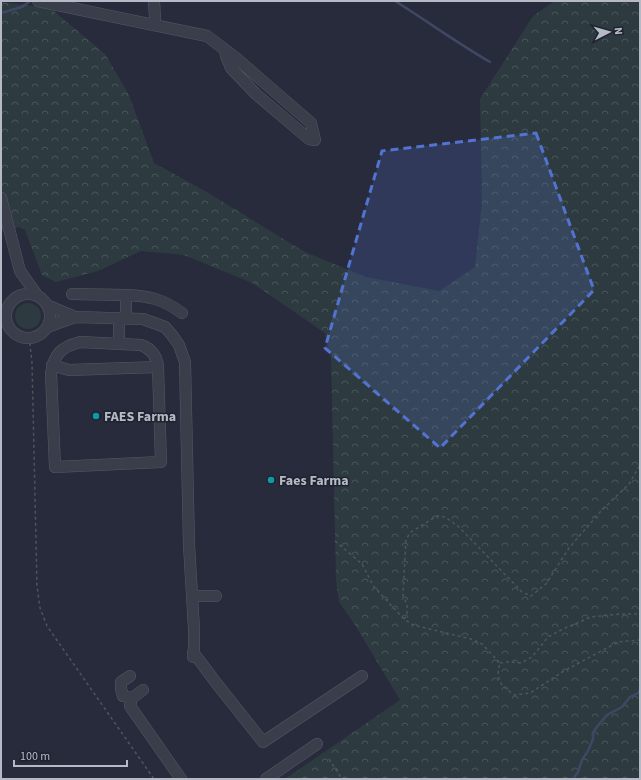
<svg xmlns="http://www.w3.org/2000/svg" width="641" height="780" viewBox="0 0 641 780" font-family="'Source Sans 3',sans-serif">
  <defs>
    <pattern id="forest-crowns" width="20" height="18" patternUnits="userSpaceOnUse"><rect width="20" height="18" fill="#2d3b40"/><path d="M2 6a3 3 0 1 1 6 0M12 15a3 3 0 1 1 6 0" fill="none" stroke="#49555a"/></pattern>
  </defs>
  <rect width="100%" height="100%" fill="#272b3b"/>
  <!-- grass -->
  <path fill="#2d3b40" d="M15 316a13 13 0 1 1 26 0a13 13 0 1 1-26 0Z"/>
  <!-- forest -->
  <path fill="url(#forest-crowns)" d="M555 1H640V779H285L400 700 355 625 339 602 336 580 331 359 325 333 252 283 184 255 141 251 98 271 56 282 42 275 25 230 19 227 1 232V2L50 8 105 54 129 95 154 163 205 191 305 252 366 277 439 291 475 267 482 201 480 99 533 16Z"/>
  <g fill="none" stroke-linecap="round" stroke-linejoin="round">
    <!-- stream -->
    <path stroke="#404764" stroke-width="2.5" d="M395 1C427 21 457 43 490 62
      M1 13 22 7 30 1
      M573 779 578 772 582 760 588 751 593 739V733L596 728 607 715 622 707 630 697 638 693 640 690"/>
    <!-- minor casing -->
    <g stroke="#555966" stroke-width="12">
      <path id="minor" d="M38 1 207 36 236 58 311 123 315 140 309 139 256 94 231 68 226 56 225 50
        M154 25 155 18 154 1
        M1 198 20 271 37 295
        M72 294 126 295
        M6 316a22 22 0 1 1 44 0a22 22 0 1 1-44 0Z
        M47 305 75 317
        M126 318V295C149 296 163 299 182 313
        M47 327 75 317 143 319 165 327 172 335 179 345 185 362 189 545 194 629V648L193 657
        M80 342 141 345C152 349 157 356 158 367L161 462 55 467 51 374C54 354 61 347 80 342Z
        M119 344V318
        M52 365 69 370 158 367
        M192 596H216
        M193 652 217 684 263 742 362 676
        M130 676 121 682V689L123 696 132 698 130 706 181 779
        M132 698 143 690
        M266 779 317 744"/>
    </g>
    <!-- path -->
    <path stroke="#4b575d" stroke-width="1.5" stroke-dasharray="3 3" stroke-linecap="butt" d="M29 337 32 362 37 586 40 608 47 626 154 779
      M335 541 362 564 374 587 404 619 413 625 471 639 482 644 500 663C495 681 501 685 514 695L530 693 564 671 618 642 640 640
      M404 619 407 615V605L403 595 406 539 411 532 437 516 445 517 459 527 522 592 531 596 546 584 569 548 601 511 629 484 640 465
      M500 663 508 662 521 663 532 657 548 637 563 629 591 617 620 614H640
      M329 759 342 779"/>
    <!-- minor -->
    <use href="#minor" stroke="#3a3e4b" stroke-width="11"/>
  </g>
  <!-- marked area -->
  <path fill="#5373d2" fill-opacity="0.2" stroke="#5373d2" stroke-width="3" stroke-dasharray="8 5" stroke-linejoin="round" d="M536 133 594 290 440 448 325 348 382 151Z"/>
  <!-- markers -->
  <g fill="#0f9aa8" stroke="#1f2330" stroke-width="1.5">
    <circle cx="96" cy="416" r="4"/>
    <circle cx="271" cy="480" r="4"/>
  </g>
  <g text-anchor="middle" stroke-width="3" stroke-linejoin="round" paint-order="stroke">
    <!-- poi labels -->
    <g font-size="14" font-weight="bold" fill="#b6b9c6" stroke="#1f2330" text-anchor="start">
      <text x="104" y="421">FAES Farma</text>
      <text x="279" y="485">Faes Farma</text>
    </g>
  </g>
  <!-- border -->
  <rect width="641" height="780" fill="none" stroke="#b6b9c6" stroke-width="4"/>
  <!-- north arrow -->
  <g transform="translate(609 32) rotate(84)" stroke="#1f2330" stroke-width="3" paint-order="stroke">
  <path d="M0-3L7 15L0 10L-7 15Z" fill="#b6b9c6"/>
  <text y="-6" font-size="11" font-weight="bold" text-anchor="middle" fill="#b6b9c6">N</text>
  </g>
  <!-- scale -->
  <path d="M14 760v6h113v-6" fill="none" stroke="#b6b9c6" stroke-width="2"/>
  <text x="20" y="760" font-size="12" fill="#b6b9c6" stroke="#1f2330" stroke-width="3" paint-order="stroke">100 m</text>
</svg>
